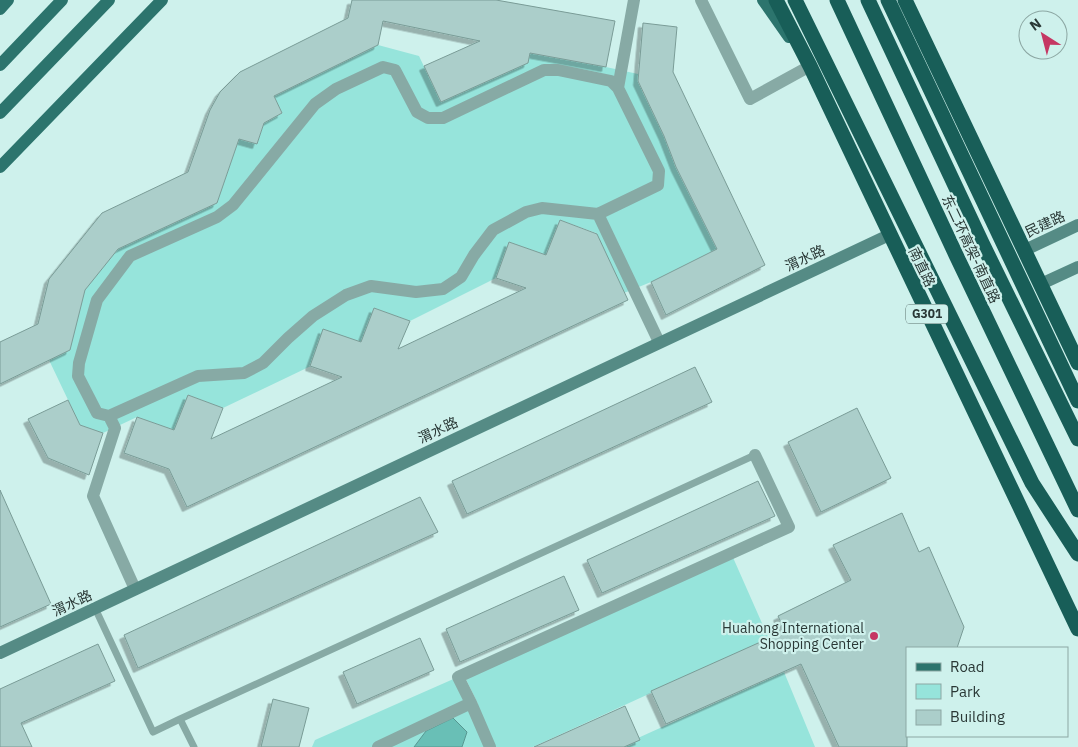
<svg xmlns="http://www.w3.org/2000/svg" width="1078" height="747" viewBox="0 0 1078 747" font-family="'IBM Plex Sans','Noto Sans SC',sans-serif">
  <defs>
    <filter id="shadow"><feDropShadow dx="-4.5" dy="4.5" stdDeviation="0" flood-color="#0004"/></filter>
  </defs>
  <rect width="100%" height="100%" fill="#cef1ec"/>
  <!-- green -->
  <path fill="#96e4db" d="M378 45 419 56 441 102 530 53 606 67 638 74V82L664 136 676 168 717 249 651 282 624 293 596 233 560 220 546 255 509 242 496 278 410 321 374 308 361 342 223 408 188 395 174 430 137 417 103 433 80 425 49 360 70 350 85 290 118 249 217 203 239 139 257 144 264 123 282 113 274 96Z
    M731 553 769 639 533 747H462L467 732 453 718 478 704 464 675Z
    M784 672 815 747H618Z
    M458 677 471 703 426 731 414 747H312L315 740Z"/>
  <!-- water -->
  <path fill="#69bfb6" stroke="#569690" d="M453 718 467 732 462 747H414L426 731Z"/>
  <!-- building -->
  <path fill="#abceca" stroke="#7a9c97" filter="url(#shadow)" d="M352 0H496L615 21 606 67 530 53 528 63 441 102 424 66 480 41 383 21 378 45 274 96 282 113 264 123 257 144 239 139 217 203 118 249 85 290 70 350 0 384V342L38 324 49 279 102 213 188 172 210 110 220 92 240 72 348 18Z
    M643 23 677 27 673 72 765 265 666 315 651 282 717 249 676 167 664 136 638 81Z
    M560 220 597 234 628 300 187 507 169 469 124 453 137 417 174 430 188 395 223 408 211 439 342 377 310 366 323 329 361 342 374 308 410 321 398 349 526 288 496 278 509 242 546 255Z
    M695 367 712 402 467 514 452 481Z
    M68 400 80 425 103 433 89 475 48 458 28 419Z
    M857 408 891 478 821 512 788 442Z
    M758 481 775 516 602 593 587 560Z
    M0 490 51 604 0 627Z
    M420 497 438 532 138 668 124 635Z
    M902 513 919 552 929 547 964 627 957 648H907V747H839L801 664 666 724 651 691 785 631 778 616 851 580 833 545Z
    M564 576 579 610 460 662 446 629Z
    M420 638 434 670 357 704 343 672Z
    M98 644 115 681 21 723 32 747H0V689Z
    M273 699 309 708 299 747H261Z
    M625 706 640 740 624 747H534Z"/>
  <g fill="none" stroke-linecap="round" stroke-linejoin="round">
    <!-- lane -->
    <path stroke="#87aaa5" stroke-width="7" d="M95 608 153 732 180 719 194 747
      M180 719 755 455"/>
    <!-- street -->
    <path stroke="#87aaa5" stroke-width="12" d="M701 0 750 99 810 66
      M383 67 395 70 417 112 428 118H443L544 70H558L611 81 618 88 659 171 658 185 598 214 542 208 526 212 493 230 474 255 461 277 443 289 416 292 371 286 346 295 313 316 288 338 263 363 244 373 198 376 109 416 97 413 78 376 79 363 97 300 130 256 217 217 233 205 315 104 336 89Z
      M618 88 634 0
      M598 214 659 342
      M109 416 115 428 93 496 135 589
      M471 703 458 677 789 527 755 455
      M378 747 471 703 490 747"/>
    <!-- secondary -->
    <path stroke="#558b85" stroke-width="12" d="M1025 250 1078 225
      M1041 284 1078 267
      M0 653 889 235"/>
    <!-- primary -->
    <path stroke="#2c746d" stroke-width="12" d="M763 0 789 37
      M0 9 8 0
      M0 65 62 0
      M0 113 109 0
      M0 167 162 0"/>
    <!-- highway -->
    <path stroke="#185e58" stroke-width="15" d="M776 0 810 66 1078 629
      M795 0 1032 483 1078 554
      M837 0 956 255 1078 510
      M868 0 982 243 1078 439
      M888 0 1078 401
      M905 0 1078 363"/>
  </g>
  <!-- markers -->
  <circle fill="#c53763" stroke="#cef1ec" stroke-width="2" cx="874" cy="636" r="5"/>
  <g text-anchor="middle" stroke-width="4.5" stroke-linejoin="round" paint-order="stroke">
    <!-- shield labels -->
    <rect fill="#cef1ec" stroke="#5b706d" stroke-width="1" x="906" y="304.5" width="42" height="19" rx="4"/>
    <g font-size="12" font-weight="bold" fill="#2a3836">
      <text x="927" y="318">G301</text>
    </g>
    <!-- street labels -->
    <g font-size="14" fill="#2a3836" stroke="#cef1ec">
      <text transform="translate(1045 224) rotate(-25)" y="5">民建路</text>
      <text transform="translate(971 249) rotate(65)" y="5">东二环高架-南直路</text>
      <text transform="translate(805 258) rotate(-25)" y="5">渭水路</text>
      <text transform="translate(922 267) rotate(64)" y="5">南直路</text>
      <text transform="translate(438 430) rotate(-25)" y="5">渭水路</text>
      <text transform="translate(72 603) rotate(-25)" y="5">渭水路</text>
    </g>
    <!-- poi labels -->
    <g font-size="14" fill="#2a3836" stroke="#cef1ec" text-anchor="end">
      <text x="864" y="633">Huahong International<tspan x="864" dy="16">Shopping Center</tspan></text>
    </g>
  </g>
  <!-- legend -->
  <rect x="906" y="647" width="162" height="90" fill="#cef1ec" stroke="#8ca7a3"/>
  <rect x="916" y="663" width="25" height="8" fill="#2c746d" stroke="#8ca7a3"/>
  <text x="950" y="672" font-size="15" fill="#2a3836">Road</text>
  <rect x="916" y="684" width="25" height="15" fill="#96e4db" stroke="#8ca7a3"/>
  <text x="950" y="697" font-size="15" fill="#2a3836">Park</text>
  <rect x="916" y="710" width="25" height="15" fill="#abceca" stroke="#8ca7a3"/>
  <text x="950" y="722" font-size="15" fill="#2a3836">Building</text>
  <!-- north arrow -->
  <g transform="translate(1043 35) rotate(324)"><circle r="24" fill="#cef1ec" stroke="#8ca7a3"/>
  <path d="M0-4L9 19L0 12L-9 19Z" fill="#c53763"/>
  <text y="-8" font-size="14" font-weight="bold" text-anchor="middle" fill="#2a3836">N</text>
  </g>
</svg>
